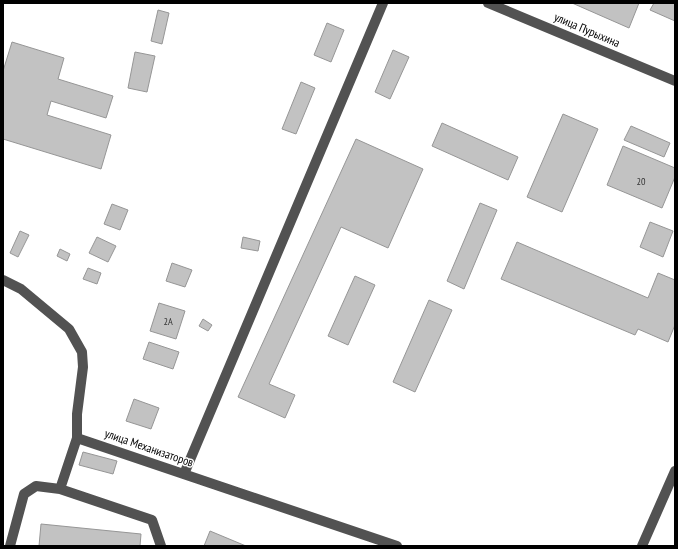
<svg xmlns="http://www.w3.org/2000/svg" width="678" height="549" viewBox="0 0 678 549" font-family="'PT Sans Narrow',sans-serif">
  <rect width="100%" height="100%" fill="#fff"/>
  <!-- building -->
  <path fill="#c2c2c2" stroke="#969696" d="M572 3H639L629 28Z
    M654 3H675V21L650 10Z
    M158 10 169 13 162 44 151 41Z
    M327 23 344 30 331 62 314 55Z
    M12 42 64 58 58 79 113 96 106 118 51 101 47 115 111 135 101 169 3 139V71Z
    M393 50 409 57 390 99 375 92Z
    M135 52 155 56 147 92 128 88Z
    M301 82 315 88 296 134 282 129Z
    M563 114 598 129 562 212 527 197Z
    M442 123 518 157 508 180 432 146Z
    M631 126 670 143 664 157 624 140Z
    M356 139 423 169 388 248 341 227 269 384 295 395 285 418 238 397Z
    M623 146 675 168V177L662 208 607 185Z
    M480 203 497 210 464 289 447 281Z
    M112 204 128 210 120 230 104 224Z
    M650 222 673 231 663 257 640 247Z
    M20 231 29 235 18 257 10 253Z
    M97 237 116 246 108 262 89 253Z
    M243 237 260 241 258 251 241 248Z
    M517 242 648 298 658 273 675 280V325L668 342 638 329 635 335 501 279Z
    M60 249 70 254 67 261 57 256Z
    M172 263 192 270 185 287 166 281Z
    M88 268 101 273 97 284 83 279Z
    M355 276 375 285 348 345 328 336Z
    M429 300 452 310 415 392 393 382Z
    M159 303 185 311 176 339 150 331Z
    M203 319 212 325 208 331 199 326Z
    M149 342 179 352 173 369 143 359Z
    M134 399 159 408 151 429 126 421Z
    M83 452 117 461 113 474 79 465Z
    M41 524 141 534 140 546H39Z
    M210 531 246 546H204Z"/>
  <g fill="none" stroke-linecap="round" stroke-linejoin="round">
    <!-- minor -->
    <path stroke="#525252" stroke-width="10" d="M488 3 675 81
      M3 280 21 289 69 329 82 352 83 367 77 414V438L397 546
      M184 474 383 3
      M60 489 77 438
      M10 546 24 494 36 486 60 489 152 520 161 546
      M642 546 675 471"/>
  </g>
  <g text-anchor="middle" stroke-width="3" stroke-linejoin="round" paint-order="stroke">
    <!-- number labels -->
    <g font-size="10" fill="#303030">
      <text x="641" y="185">20</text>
      <text x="168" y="325">2А</text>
    </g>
    <!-- street labels -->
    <g font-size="12" fill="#000" stroke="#fff">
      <text transform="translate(587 30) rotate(23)" y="4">улица Пурыхина</text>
      <text transform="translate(149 448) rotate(19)" y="4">улица Механизаторов</text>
    </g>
  </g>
  <!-- border -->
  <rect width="678" height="549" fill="none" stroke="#000000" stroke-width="8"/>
</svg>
